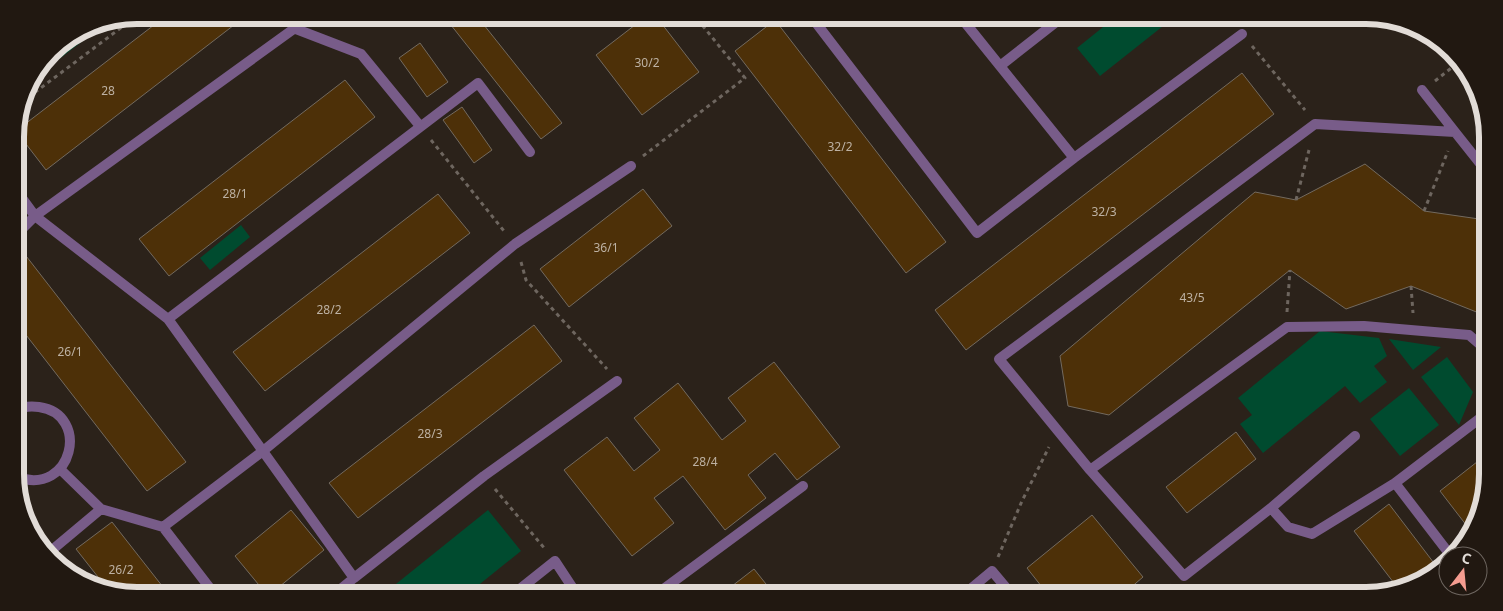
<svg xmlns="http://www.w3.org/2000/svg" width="1503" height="611" viewBox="0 0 1503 611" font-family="'Noto Sans',sans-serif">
  <rect width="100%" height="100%" fill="#2b221a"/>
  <!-- green -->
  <path fill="#004b2f" d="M1118 15H1177L1100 76 1077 48Z
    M110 20 28 83 56 45 90 24Z
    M241 225 250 237 210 270 200 258Z
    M1320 331 1379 338 1387 356 1374 366 1387 382 1360 403 1345 386 1263 453 1240 424 1252 415 1238 398Z
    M1389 339 1441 347 1413 370Z
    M1447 357 1473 392 1459 425 1421 377Z
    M1409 388 1439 425 1400 456 1370 419Z
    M488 510 521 551 465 596H381Z"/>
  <!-- building -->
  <path fill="#4d3008" stroke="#736a5f" d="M167 15H247L46 170 16 131Z
    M443 15H476L562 123 541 139Z
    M648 15H655L699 72 642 115 596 55Z
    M775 20 946 242 906 273 735 51Z
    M420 43 448 82 427 97 399 58Z
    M1242 73 1274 114 966 350 935 310Z
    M345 80 375 117 169 276 139 239Z
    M462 107 492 150 474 163 443 120Z
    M1365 164 1424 211 1486 220 1484 315 1411 286 1346 309 1290 270 1109 415 1068 406 1060 356 1255 192 1296 200Z
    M643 189 672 226 569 307 540 269Z
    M438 194 470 233 265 391 233 352Z
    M23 252 186 462 147 491 16 322V257Z
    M534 325 562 361 358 518 329 483Z
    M774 362 840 447 797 480 775 453 748 475 766 498 725 530 683 476 654 498 674 523 632 556 564 470 607 437 634 471 660 450 634 418 678 383 722 440 746 421 728 398Z
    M1236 432 1256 459 1187 513 1166 487Z
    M1482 458 1481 514 1470 530 1440 491Z
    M1389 504 1440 571 1397 587 1354 531Z
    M291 510 324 550 268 596 235 556Z
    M1092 515 1143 577 1121 596H1049L1027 568Z
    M112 522 170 596H136L109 591 76 549Z
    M754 569 774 594 772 596H725L723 593Z"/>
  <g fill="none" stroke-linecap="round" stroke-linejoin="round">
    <!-- path -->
    <path stroke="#6e665f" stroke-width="3" stroke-dasharray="4 4" stroke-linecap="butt" d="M1226 15 1232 22
      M1252 46 1305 110
      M1435 81 1460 61
      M22 102 138 15
      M431 140 504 231
      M643 156 745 78 694 15
      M1296 200 1309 150
      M1424 211 1448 151
      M521 262 526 280 607 369
      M1411 286 1413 313
      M1287 312 1290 270
      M495 489 545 549
      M998 557 1022 501 1049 447
      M1156 596 1171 585"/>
    <!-- service -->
    <path stroke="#785c89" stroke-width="10" d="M285 15 296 29 361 54 420 126
      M810 15 977 233 1074 158 1242 34
      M959 15 1074 158
      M1000 66 1065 15
      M1422 90 1455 132
      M16 190 35 216 16 235
      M168 319 35 216 313 15
      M1484 348 1469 335 1364 326 1287 327 1090 470 999 359 1315 124 1455 132 1486 171
      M17 410C24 406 32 406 39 407 91 414 73 497 17 477
      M60 469 101 509 163 527 216 596
      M1090 470 1184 576 1271 508 1288 527 1312 534 1395 483
      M1271 508 1355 436
      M163 527 263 451 515 244 631 166
      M46 555 101 509
      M1451 556 1395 483 1483 416
      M354 578 484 476 617 381
      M332 596 354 578 168 319 478 83 530 152
      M511 596 555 561 578 596
      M654 596 803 486
      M962 596 992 571 1013 596"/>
  </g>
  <g text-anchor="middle" stroke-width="5" stroke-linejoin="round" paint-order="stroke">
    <!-- number labels -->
    <g font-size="12" fill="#bdb1a3">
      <text x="647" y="67">30/2</text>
      <text x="108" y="95">28</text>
      <text x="840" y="151">32/2</text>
      <text x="235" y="198">28/1</text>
      <text x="1104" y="216">32/3</text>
      <text x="606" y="252">36/1</text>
      <text x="1192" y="302">43/5</text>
      <text x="329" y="314">28/2</text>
      <text x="70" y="356">26/1</text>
      <text x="430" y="438">28/3</text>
      <text x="705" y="466">28/4</text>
      <text x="121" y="574">26/2</text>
    </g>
  </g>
  <!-- crop -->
  <path d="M0 0H1503V611H0ZM137 24H1366A113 113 0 0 1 1479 137V474A113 113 0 0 1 1366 587H137A113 113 0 0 1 24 474V137A113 113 0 0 1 137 24Z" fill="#211811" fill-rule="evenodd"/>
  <path fill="none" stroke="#e2dcd7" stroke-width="6" d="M137 24H1366A113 113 0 0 1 1479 137V474A113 113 0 0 1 1366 587H137A113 113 0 0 1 24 474V137A113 113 0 0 1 137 24Z"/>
  <!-- north arrow -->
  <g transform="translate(1463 571) rotate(16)"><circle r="24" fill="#211811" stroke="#6e6660"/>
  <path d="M0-4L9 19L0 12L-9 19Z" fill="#f59c90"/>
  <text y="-8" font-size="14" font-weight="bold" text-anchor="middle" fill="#e2dcd7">С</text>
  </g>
</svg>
